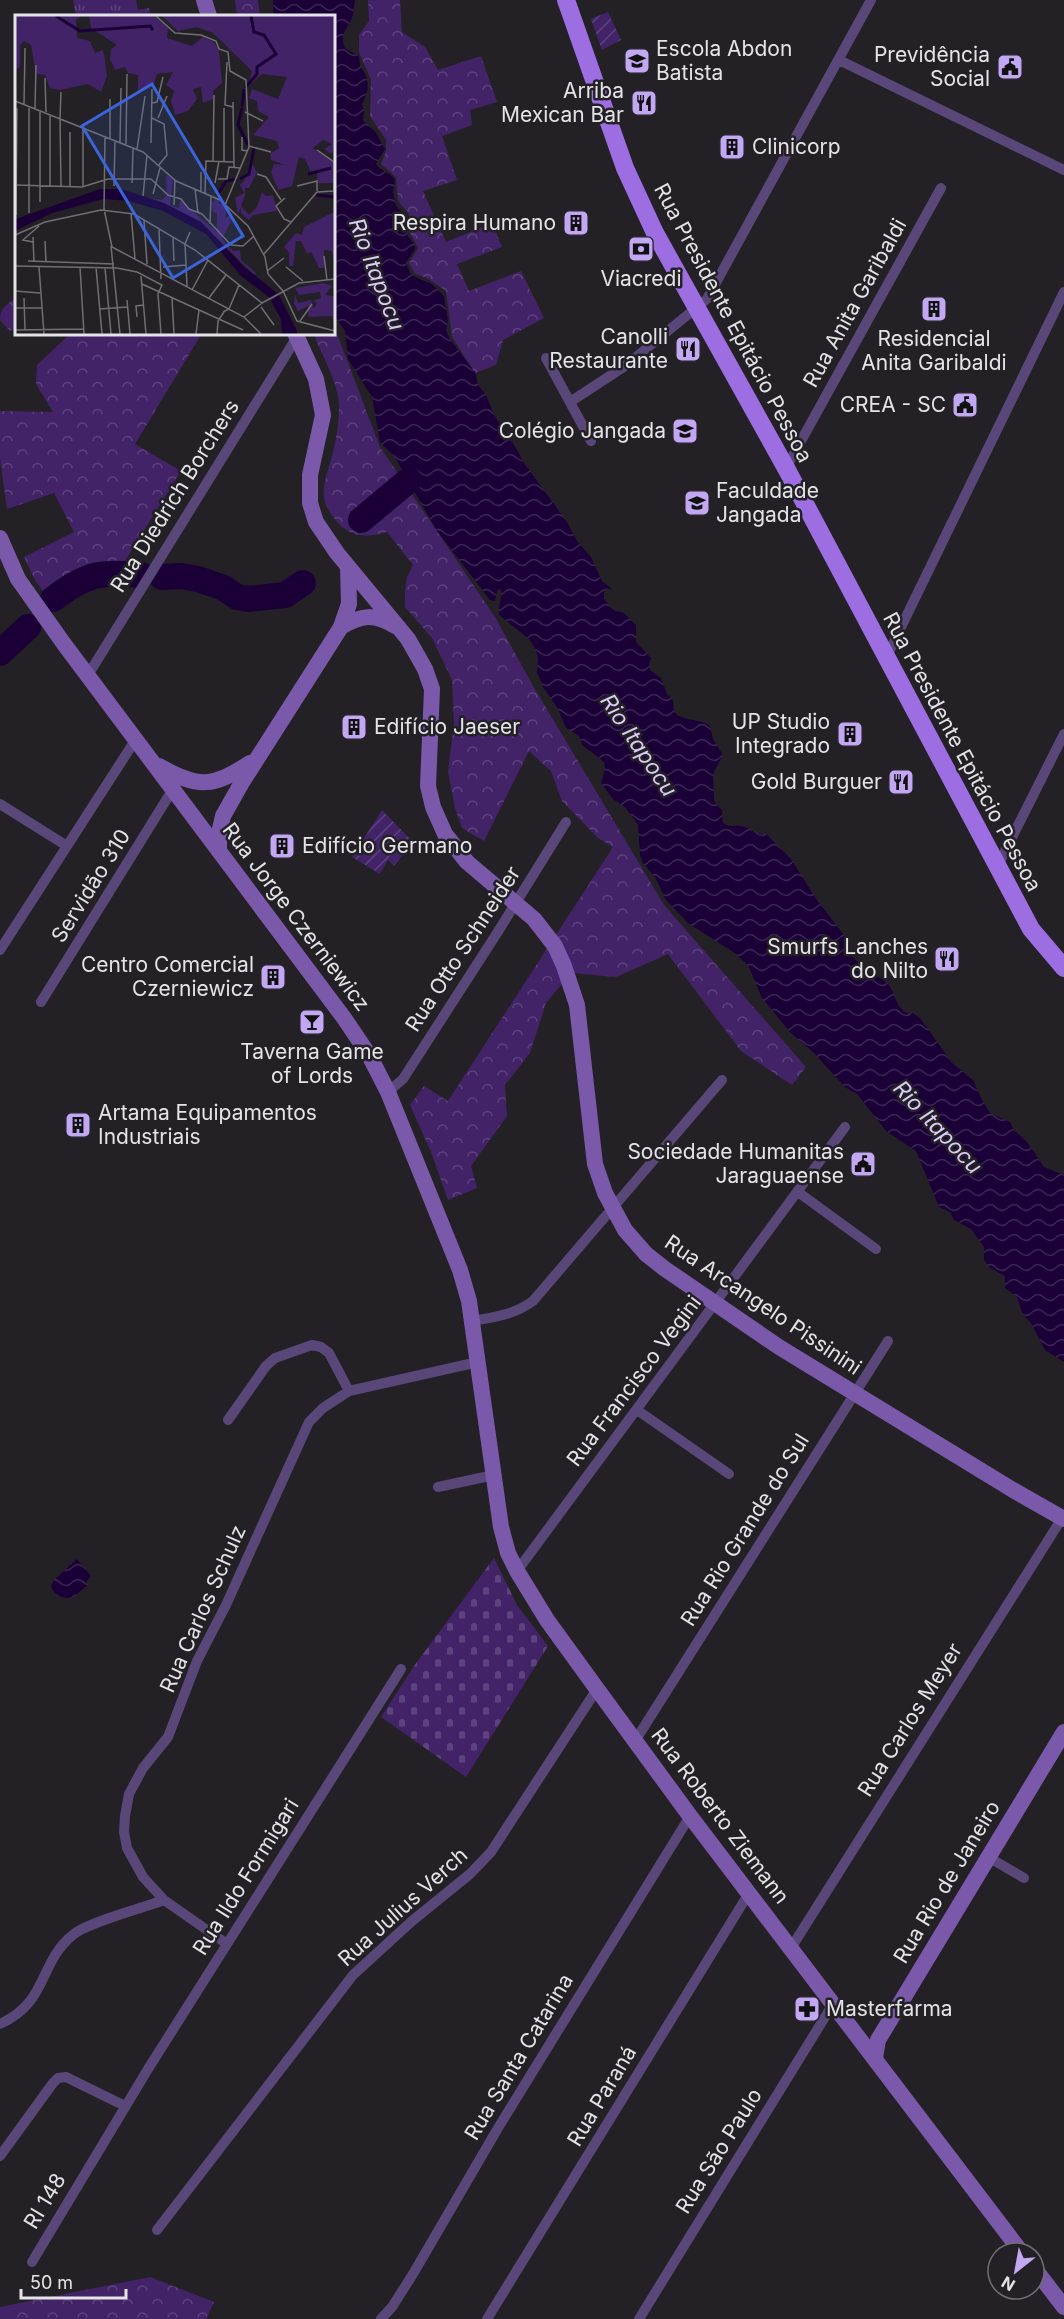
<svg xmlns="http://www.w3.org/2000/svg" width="1064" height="2319" viewBox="0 0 1064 2319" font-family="Inter,sans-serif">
  <defs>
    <pattern id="grass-tufts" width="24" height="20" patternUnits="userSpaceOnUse" patternTransform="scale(1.5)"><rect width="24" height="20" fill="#422368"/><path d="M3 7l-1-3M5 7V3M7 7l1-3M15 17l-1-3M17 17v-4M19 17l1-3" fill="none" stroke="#5d437e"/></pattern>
    <pattern id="forest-crowns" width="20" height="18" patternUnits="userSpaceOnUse" patternTransform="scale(1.5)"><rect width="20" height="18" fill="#422368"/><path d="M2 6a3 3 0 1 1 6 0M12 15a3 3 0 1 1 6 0" fill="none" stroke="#5d437e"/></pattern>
    <pattern id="cemetery-stones" width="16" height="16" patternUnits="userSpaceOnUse" patternTransform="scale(1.5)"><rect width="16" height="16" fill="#422368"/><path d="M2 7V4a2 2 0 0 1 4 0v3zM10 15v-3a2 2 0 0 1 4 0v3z" fill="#5d437e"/></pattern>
    <pattern id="garden-furrows" width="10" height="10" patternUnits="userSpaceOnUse" patternTransform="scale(1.5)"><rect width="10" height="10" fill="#422368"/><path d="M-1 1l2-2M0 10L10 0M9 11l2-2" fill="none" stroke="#5d437e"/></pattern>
    <pattern id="water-waves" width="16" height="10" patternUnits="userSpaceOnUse" patternTransform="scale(1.5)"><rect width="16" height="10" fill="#1b0037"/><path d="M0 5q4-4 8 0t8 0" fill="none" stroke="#3c2554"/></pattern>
  </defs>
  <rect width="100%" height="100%" fill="#232126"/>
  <!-- grass -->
  <path fill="url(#grass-tufts)" d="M73 0H136L138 10 149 8 150 16H76Z"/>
  <!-- forest -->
  <path fill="url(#forest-crowns)" d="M235 0H258L260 16H237Z
    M368 0H400L402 32 425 47 438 70 481 56 497 102 470 110 472 125 442 136 457 180 423 191 446 242 492 223 502 247 457 264 469 291 521 271 544 318 503 340 496 365 475 373 452 337 446 291 427 278 415 274 409 263 418 248 410 233 409 214 398 201 396 177 381 164 386 151V140L370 116 371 80 359 52V35L369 21Z
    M16 298V328L10 331 0 320C0 308 7 304 16 298Z
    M333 323 380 447 495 617 533 686 664 905 806 1067 792 1085 741 1051 668 954 616 977 571 973 546 1003 530 1053 505 1085 507 1116 471 1166 477 1188 448 1200 431 1152 410 1105 424 1086 448 1101 613 847 598 838 562 801 551 771 529 751 484 841 462 828 455 808 448 772 454 722 452 680 432 638 405 607V591L407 577 413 565 387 532C369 537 354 538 340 525 334 519 328 510 325 502 320 485 331 464 334 448 337 435 339 419 339 406 339 384 321 353 313 333H333Z
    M71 333H202L135 444 181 471 123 564 138 573 129 586C93 577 84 586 57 608L36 582 24 557 74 532 54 493 7 509 0 459V411L53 412 36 384 37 365Z
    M150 2277 214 2302 206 2319H0V2307Z"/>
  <!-- cemetery -->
  <path fill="url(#cemetery-stones)" d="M494 1558 517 1605 548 1646 466 1777 381 1717 414 1666Z"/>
  <!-- garden -->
  <path fill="url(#garden-furrows)" d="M608 12 621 40 602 50 591 19Z
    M382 810 413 842 394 866 388 860 380 874 352 857Z"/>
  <!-- water -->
  <path fill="url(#water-waves)" d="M273 0H355C354 5 354 11 353 15 349 28 338 34 345 48L359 56 360 66C370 78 370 91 362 104L364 112 363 121 375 131 385 149 376 164C380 171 390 172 395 180L393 193 396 206 408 218 407 235 415 245V249L406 263 411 275 432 284 444 296 448 321 446 330 449 338 475 372 478 385 486 395 494 415 516 448 524 463 567 522 577 541 591 557 602 581 612 589 604 590V599L612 609 624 613 636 625V642L651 658 649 665 650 670 661 678 667 694 673 700 674 712C684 722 700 718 710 726L713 739 723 755 713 774 714 800 716 804 722 810 723 823C731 828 734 825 742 826 751 828 756 835 766 834L791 859 817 900 844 935 847 939 846 951 859 963V972C868 976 880 975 887 983 896 992 895 1009 909 1014L913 1013 920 1018 952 1063 973 1080 982 1100 990 1113 1010 1122 1014 1130 1027 1142 1044 1167 1064 1175V1362L1045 1350 1031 1323 1023 1315 1017 1297 1005 1288V1276L990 1268 984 1260V1247L971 1229 954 1220 950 1212 939 1207 916 1151 886 1131 858 1095 845 1087 814 1053 790 1032 762 998 748 965 733 952 688 923 666 900 655 877 643 863 640 855 638 825 625 807 613 799 601 783 605 769 604 762 582 745 579 736 566 728 558 709 543 687 537 672 538 658 535 648 529 639 499 615C498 606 502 599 501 590L498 589 495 601 490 600 437 531 394 456 380 442 372 397 348 359 345 331 333 313V16H275L273 11Z
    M77 1559 91 1576 86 1582 88 1585 72 1598C61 1598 55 1597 51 1586L54 1580Z"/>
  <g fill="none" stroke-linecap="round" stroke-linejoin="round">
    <!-- river -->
    <path stroke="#1b0037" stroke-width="26" d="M361 520 409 480
      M162 577 181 576 198 579 224 588 237 597 248 599 285 595 303 583
      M53 599C86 574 100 571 141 575
      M0 653 28 627"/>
    <!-- minor -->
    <path stroke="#5a4779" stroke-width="10" d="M839 60 1064 170
      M546 358 591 441
      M570 402 625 366 707 299 871 0
      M786 468 941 188
      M886 658 1064 292
      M88 675 297 337
      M0 804 67 846
      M997 867 1064 734
      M0 950 136 739
      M41 1002 173 789
      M388 1092 403 1079 499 930 566 822
      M798 1192 876 1249
      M472 1321C494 1317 514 1315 533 1301L722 1080
      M637 1410 729 1474
      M228 1420 266 1366 275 1358 312 1345 321 1347 329 1353 349 1391
      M438 1487 494 1475
      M517 1571 845 1127
      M635 1741 888 1341
      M988 1857 1024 1878
      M227 1944 164 1900 143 1877 127 1848 124 1832 125 1816 129 1794 143 1768 168 1737 197 1661 226 1605 309 1422 323 1408 349 1391 478 1362
      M791 1948 1064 1515
      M0 2024C49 2002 38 1962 74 1934 89 1922 143 1908 164 1900
      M0 2156 53 2083 58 2078 66 2077 125 2106
      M157 2230 353 1975 412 1921 470 1874 491 1852 597 1689
      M32 2262 148 2069 401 1669
      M381 2319 392 2307 413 2274 498 2128 690 1816
      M487 2319 749 1893
      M639 2319 833 2004"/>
    <!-- secondary -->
    <path stroke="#7a59ab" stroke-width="16" d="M204 0 209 16
      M295 333 316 379 323 415 310 475V503L316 522 337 553 408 639 425 669 432 689 428 786 433 807 445 834 467 862 534 919 555 946 564 966 577 1005 595 1164 605 1193 625 1230 646 1254 665 1269 779 1347 1013 1490 1064 1519
      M0 538 18 579 64 644 344 1018 369 1055 388 1092 460 1270 469 1301 501 1527 508 1553 517 1571 547 1620 597 1689 690 1816 1022 2253
      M341 627C361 615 374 613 395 626
      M159 766C199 789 213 787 250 763
      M219 850V833L223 816 241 784 341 627 349 604 348 567
      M875 2058 878 2040 1064 1732
      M1034 2268 1064 2307"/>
    <!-- trunk -->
    <path stroke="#9d6de2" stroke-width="18" d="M566 0 625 168 655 233 786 468 1031 929 1064 968"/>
  </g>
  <!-- icons -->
  <defs>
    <g id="school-square" transform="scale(1.35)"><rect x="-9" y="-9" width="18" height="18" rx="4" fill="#c2a7f2" stroke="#232126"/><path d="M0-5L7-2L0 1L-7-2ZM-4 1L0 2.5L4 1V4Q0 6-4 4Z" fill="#111"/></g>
    <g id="civic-square" transform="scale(1.35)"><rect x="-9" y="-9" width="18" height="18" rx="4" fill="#c2a7f2" stroke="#232126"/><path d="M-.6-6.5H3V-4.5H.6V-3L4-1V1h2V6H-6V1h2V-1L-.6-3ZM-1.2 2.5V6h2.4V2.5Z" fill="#111"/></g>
    <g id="restaurant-square" transform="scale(1.35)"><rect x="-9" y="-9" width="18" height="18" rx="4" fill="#c2a7f2" stroke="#232126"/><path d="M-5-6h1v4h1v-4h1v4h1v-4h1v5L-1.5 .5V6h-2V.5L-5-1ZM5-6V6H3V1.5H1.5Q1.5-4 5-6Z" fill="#111"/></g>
    <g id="building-square" transform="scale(1.35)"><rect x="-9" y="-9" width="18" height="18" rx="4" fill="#c2a7f2" stroke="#232126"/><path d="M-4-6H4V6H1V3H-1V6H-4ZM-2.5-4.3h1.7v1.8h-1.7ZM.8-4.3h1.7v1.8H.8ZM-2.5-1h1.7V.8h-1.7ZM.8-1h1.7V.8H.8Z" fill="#111"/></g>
    <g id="bank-square" transform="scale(1.35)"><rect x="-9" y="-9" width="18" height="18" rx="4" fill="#c2a7f2" stroke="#232126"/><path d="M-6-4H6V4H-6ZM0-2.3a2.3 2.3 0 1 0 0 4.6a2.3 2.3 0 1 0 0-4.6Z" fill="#111"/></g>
    <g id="university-square" transform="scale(1.35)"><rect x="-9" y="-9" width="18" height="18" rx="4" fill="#c2a7f2" stroke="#232126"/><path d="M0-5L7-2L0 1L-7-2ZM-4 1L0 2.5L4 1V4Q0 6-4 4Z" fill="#111"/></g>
    <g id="bar-square" transform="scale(1.35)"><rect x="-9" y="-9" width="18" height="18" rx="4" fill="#c2a7f2" stroke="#232126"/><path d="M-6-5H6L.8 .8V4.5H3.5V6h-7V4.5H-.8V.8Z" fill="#111"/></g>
    <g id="pharmacy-square" transform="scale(1.35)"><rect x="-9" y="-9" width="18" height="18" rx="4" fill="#c2a7f2" stroke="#232126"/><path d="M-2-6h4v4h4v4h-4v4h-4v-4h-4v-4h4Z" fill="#111"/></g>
  </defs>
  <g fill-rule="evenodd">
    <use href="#school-square" x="637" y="61"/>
    <use href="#civic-square" x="1010" y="67"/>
    <use href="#restaurant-square" x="644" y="103"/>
    <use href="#building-square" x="732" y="147"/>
    <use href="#building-square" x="576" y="223"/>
    <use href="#bank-square" x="641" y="249"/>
    <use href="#building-square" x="934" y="309"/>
    <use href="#restaurant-square" x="688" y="349"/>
    <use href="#civic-square" x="965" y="405"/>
    <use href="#school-square" x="685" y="431"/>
    <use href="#university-square" x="697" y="503"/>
    <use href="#building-square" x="354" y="727"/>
    <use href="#building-square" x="850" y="734"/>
    <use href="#restaurant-square" x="901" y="782"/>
    <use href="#building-square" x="282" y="846"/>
    <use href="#restaurant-square" x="947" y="959"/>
    <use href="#building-square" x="273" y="977"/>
    <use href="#bar-square" x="312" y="1022"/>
    <use href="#building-square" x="78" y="1125"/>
    <use href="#civic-square" x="863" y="1164"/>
    <use href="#pharmacy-square" x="807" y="2009"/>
  </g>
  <g text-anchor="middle" stroke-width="5" stroke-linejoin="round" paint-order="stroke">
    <!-- poi labels -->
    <g font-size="21" fill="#e4e3e6" stroke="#232126" text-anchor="end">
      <text x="656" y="56" text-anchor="start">Escola Abdon<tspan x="656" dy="24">Batista</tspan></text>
      <text x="990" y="62">Previdência<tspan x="990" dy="24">Social</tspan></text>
      <text x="624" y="98">Arriba<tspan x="624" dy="24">Mexican Bar</tspan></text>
      <text x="752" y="154" text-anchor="start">Clinicorp</text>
      <text x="556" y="230">Respira Humano</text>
      <text x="641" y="286" text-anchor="middle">Viacredi</text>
      <text x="668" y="344">Canolli<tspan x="668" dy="24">Restaurante</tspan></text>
      <text x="934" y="346" text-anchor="middle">Residencial<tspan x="934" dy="24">Anita Garibaldi</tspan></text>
      <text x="946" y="412">CREA - SC</text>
      <text x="666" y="438">Colégio Jangada</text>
      <text x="716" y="498" text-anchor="start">Faculdade<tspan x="716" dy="24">Jangada</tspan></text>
      <text x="830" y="729">UP Studio<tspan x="830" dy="24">Integrado</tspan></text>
      <text x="374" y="734" text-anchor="start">Edifício Jaeser</text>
      <text x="882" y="789">Gold Burguer</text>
      <text x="302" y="853" text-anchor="start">Edifício Germano</text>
      <text x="928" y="954">Smurfs Lanches<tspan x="928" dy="24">do Nilto</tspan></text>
      <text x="254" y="972">Centro Comercial<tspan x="254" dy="24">Czerniewicz</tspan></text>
      <text x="312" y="1059" text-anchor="middle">Taverna Game<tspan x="312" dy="24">of Lords</tspan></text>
      <text x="98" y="1120" text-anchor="start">Artama Equipamentos<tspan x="98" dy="24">Industriais</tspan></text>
      <text x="844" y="1159">Sociedade Humanitas<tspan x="844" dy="24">Jaraguaense</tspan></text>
      <text x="826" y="2016" text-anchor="start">Masterfarma</text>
    </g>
    <!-- street labels -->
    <g font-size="21" fill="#e4e3e6" stroke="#232126">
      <text transform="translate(855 303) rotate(-61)" y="7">Rua Anita Garibaldi</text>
      <text transform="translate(733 323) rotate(62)" y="7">Rua Presidente Epitácio Pessoa</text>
      <text transform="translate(175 496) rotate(-58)" y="7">Rua Diedrich Borchers</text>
      <text transform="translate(962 752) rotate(62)" y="7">Rua Presidente Epitácio Pessoa</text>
      <text transform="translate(91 886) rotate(-58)" y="7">Servidão 310</text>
      <text transform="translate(296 917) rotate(53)" y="7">Rua Jorge Czerniewicz</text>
      <text transform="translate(463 949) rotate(-57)" y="7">Rua Otto Schneider</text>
      <text transform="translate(763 1305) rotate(34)" y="7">Rua Arcangelo Pissinini</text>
      <text transform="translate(634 1381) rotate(-53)" y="7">Rua Francisco Vegini</text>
      <text transform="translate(745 1530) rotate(-58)" y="7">Rua Rio Grande do Sul</text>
      <text transform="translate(203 1609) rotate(-66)" y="7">Rua Carlos Schulz</text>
      <text transform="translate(910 1720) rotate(-58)" y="7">Rua Carlos Meyer</text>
      <text transform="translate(720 1816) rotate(53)" y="7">Rua Roberto Ziemann</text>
      <text transform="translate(246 1877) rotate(-58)" y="7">Rua Ildo Formigari</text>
      <text transform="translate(947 1882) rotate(-59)" y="7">Rua Rio de Janeiro</text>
      <text transform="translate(403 1907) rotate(-42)" y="7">Rua Julius Verch</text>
      <text transform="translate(519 2057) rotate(-59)" y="7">Rua Santa Catarina</text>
      <text transform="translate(602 2096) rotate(-59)" y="7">Rua Paraná</text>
      <text transform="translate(719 2151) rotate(-58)" y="7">Rua São Paulo</text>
      <text transform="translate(45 2201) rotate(-59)" y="7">RI 148</text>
    </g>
    <!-- water labels -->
    <g font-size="22" font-style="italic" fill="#dacbf8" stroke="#232126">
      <text transform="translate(377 274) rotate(69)" y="8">Rio Itapocu</text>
      <text transform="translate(639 745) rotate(56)" y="8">Rio Itapocu</text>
      <text transform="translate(938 1127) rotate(47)" y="8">Rio Itapocu</text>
    </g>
  </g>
  <!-- overview -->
  <g transform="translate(15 15)">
    <rect width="320" height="320" fill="#232126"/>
    <path d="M0 1H66L61 5 62 23 75 26 80 38 87 35 89 39 92 61 86 77 73 69 45 75 35 73 30 60 21 59 16 30 9 26 5 30V52L0 55ZM74 1H139L153 13 152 23 177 31 188 22 199 27 204 36 207 68 198 76V84L188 88 186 72 178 74 182 84 173 96 160 100 156 86 159 76 151 70 158 57 142 59 139 69 123 79V60L113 58 110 52 100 55 95 44 96 34 102 30 76 13ZM147 1H319V133L317 139 309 134 317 129 308 125 298 133 318 147V168H303L302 158 297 159 290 144 284 142 277 171 263 175 256 157 259 149 270 150 256 145 255 139 264 133 262 126 238 120 254 102 243 96 242 86 234 83 237 74 263 84 272 62 247 59 233 71 237 56 198 18 182 12 163 16ZM237 149 242 157 234 173H230V180L223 200 220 183 229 178 225 170 231 164 225 163 232 160ZM151 160 158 165 155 190 164 193 165 185 202 217V198L198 197 197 188 200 184 205 186 203 189 208 188 212 194 210 203 216 200V206L207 224 218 236 225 235 226 245 241 258 239 260 186 207 133 183 147 185 152 180ZM247 177 251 181 258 180 262 196 238 200 234 205 226 198V191L234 200 242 192ZM319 197V246L317 236 309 235V253H304L296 237 292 239 286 226H281L278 251H274V237L269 232 281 218 287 220 289 212ZM308 268 317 271 310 280 319 281V309L317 301 293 302V291L283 296 279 288 280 279 283 288 296 285 299 294 302 288 298 286 306 283 305 277 284 280 280 273Z" fill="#422368"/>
    <path d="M85 174H106L149 188 186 207 228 251 262 278 255 283 226 261 191 219 148 196 114 186 88 184 37 198 0 216 1 204ZM264 280 282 316V319H267L266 304 256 286Z" fill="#1b0037"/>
    <path fill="none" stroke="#1b0037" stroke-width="3" d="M41 1 65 16 135 11 138 15M230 73 242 59V52L261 39 249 20 239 17 236 1M227 92 229 74M227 93 223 110 233 130M293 159 316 153M225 164 234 159 239 133M301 180 320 182M202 181 211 166 222 164"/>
    <path fill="none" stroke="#706f73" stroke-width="1.5" d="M141 1 160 18 186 20 201 26 204 34 213 37 215 56 231 65 234 132 210 190M212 47 210 90 218 92M30 63 31 97M0 86 128 137 161 166 205 185 233 211 250 242 253 259 268 276 282 306 320 316M218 87 219 152M137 88 142 87 148 62M9 89 10 33M20 93 21 50M209 93V147M25 97V187M230 97 248 106M45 103 46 77M137 103 149 109 152 140 143 151M143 103 152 81M45 104 46 171M55 117V171M227 122V135L233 136M95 123V84M105 127 106 73M136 128 137 74M111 129 112 59M234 131 256 137M122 134 130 81M302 135 319 147V171M198 146 199 80M242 159 251 162 266 185M203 164H212L214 152 225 153M117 168 118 134M200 168 204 146M0 170 67 172 93 164H136L153 180 166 184 174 194 187 199 216 230 228 231 239 221M35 171V101M99 171 100 125M282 171 302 166V176M68 172V112M180 174 183 198M186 176V157M302 177 319 176V171M190 178 191 146 219 147M138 179 145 153M128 181 132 140M270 183 261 191 269 204 276 207M159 190 160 165M89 194 90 121M89 194 97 232 229 302 246 319M14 198V93M116 198 120 244M1 200 2 93M129 205 132 249M195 209 196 182M144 215 146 264M0 220 30 207 86 195 119 199 180 235 247 288M18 222 19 247M158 223 159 246M30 226 31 247M18 227 8 225 24 211M96 231 105 319M249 239 302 177M309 241 312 265M13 246 99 249M0 251 102 253 122 257 147 270 143 279 146 319M24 252 29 319M65 252 69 319M81 252 87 319M148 252 171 250M271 252 288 266M90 253 96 319M252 256 269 243M126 261 131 319M127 269 228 315M172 271 170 229 175 217M177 275 193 245M0 276 25 278M9 283 10 315M157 283 159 319M194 283 211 260M112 285 115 319M247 288 284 268 320 264M246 292 259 310M0 293H27M85 294 112 292M208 297 214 294 224 270M122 302 121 291 129 290M229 302 247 288M285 306 297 289M0 315 69 314M181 319 184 295M202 319 203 306 209 297"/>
    <path fill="#3b64da" fill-opacity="0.15" stroke="#3b64da" stroke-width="3" d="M137 69 228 221 158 263 67 111Z"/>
    <rect width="320" height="320" fill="none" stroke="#e4e3e6" stroke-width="3"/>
  </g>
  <!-- north arrow -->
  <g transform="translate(1016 2271) rotate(211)"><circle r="28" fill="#232126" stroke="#706f73" stroke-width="1.5"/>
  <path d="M0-4.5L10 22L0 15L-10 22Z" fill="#c2a7f2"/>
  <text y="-9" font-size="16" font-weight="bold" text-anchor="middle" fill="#e4e3e6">N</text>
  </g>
  <!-- scale -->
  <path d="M21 2289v9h105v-9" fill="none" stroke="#e4e3e6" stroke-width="3"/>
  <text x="30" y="2289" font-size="18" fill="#e4e3e6" stroke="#232126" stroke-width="4.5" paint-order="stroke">50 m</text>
</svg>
